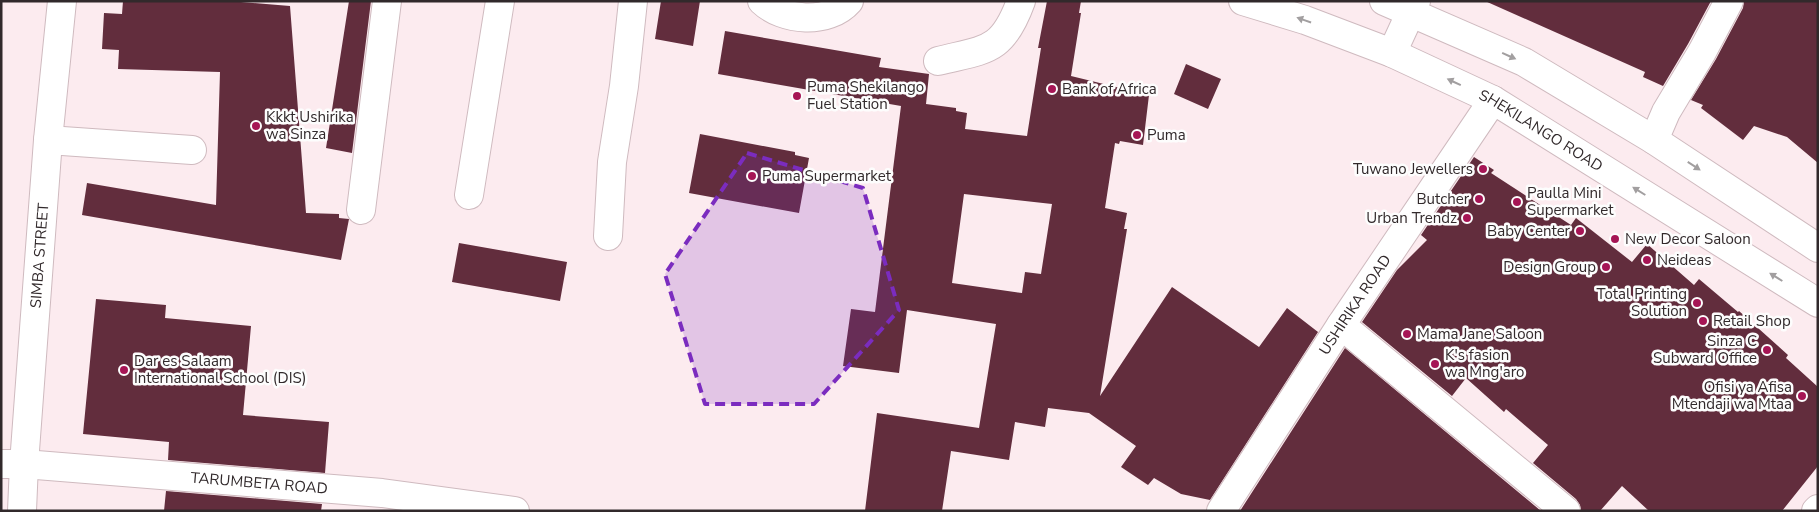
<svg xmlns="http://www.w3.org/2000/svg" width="1819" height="512" viewBox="0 0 1819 512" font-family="'Nunito Sans',sans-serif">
  <rect width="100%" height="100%" fill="#fcebef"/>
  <!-- building -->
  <path fill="#622d3d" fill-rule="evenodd" d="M123 1H229L290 6 306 213 339 214V218L349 219 341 260 82 215 87 183 216 205 220 72 118 69 119 50 102 49 104 13 122 14Z
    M349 1H371L352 153 326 148Z
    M661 1H700L693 46 655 39Z
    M1047 1H1081L1079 13H1081L1071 76 1149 95 1143 145 1120 141 1119 144 1115 143 1105 208 1127 213 1124 229H1127L1100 396 1172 287 1259 347 1287 308 1318 332 1210 500 1181 494 1154 478 1148 485 1121 467 1136 446 1089 413 1048 408 1045 427 1015 422 1009 460 951 451 942 511H865L877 413 979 428 996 324 907 310 899 373 843 366 851 309 875 312 901 106 718 74 725 31 881 58 879 67 929 74 926 104 956 108V111L967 113 965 129 1027 136 1041 48H1038ZM964 194 1052 204 1041 274 1025 272 1022 293 952 283Z
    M1485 1H1711L1688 44 1663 86 1643 77 1645 72Z
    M1744 1H1818V163L1787 137 1754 126 1743 140 1701 108 1703 105 1691 100 1716 59 1743 8Z
    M1186 64 1221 79 1208 109 1174 94Z
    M700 134 795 152V155L809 158 799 213 689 193Z
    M1474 157 1494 170 1491 173 1571 225 1576 218 1632 262 1647 244 1694 285 1699 279 1738 312 1739 311 1788 355 1786 358 1818 387V466L1782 511H1649L1622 486 1600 511H1581L1580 505 1576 499 1533 463 1548 445 1506 409 1504 412 1466 378 1452 396 1362 322 1397 270 1427 240 1421 235Z
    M459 243 567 262 560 301 452 282Z
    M96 299 166 305 165 318 251 326 243 415 329 422 325 473 168 460 169 442 83 434Z
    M1345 348 1541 511H1240Z
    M166 491 322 504 321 511H164Z"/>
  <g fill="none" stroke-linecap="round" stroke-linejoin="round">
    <!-- minor casing -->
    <g stroke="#cfbabf" stroke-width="30">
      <g id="minor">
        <path d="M762 1C783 21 828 25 849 1"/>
        <path d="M1392 53 1416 1"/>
        <path d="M938 61C986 49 1002 53 1021 1"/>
        <path d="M48 140 192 150"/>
        <path d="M1654 140 1666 112 1702 52 1729 1"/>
        <path d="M469 195 500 1"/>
        <path d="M361 210 387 1"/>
        <path d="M608 236 612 162 624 86 633 1"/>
        <path d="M1341 325 1566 511"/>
        <path id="s1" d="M1 464H24L382 493 515 511"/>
        <path id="s2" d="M22 511 24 464 48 140 62 1"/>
        <path id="s3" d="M1221 511 1341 325 1493 100"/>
        <path d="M1816 511 1818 509"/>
      </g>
    </g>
    <!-- major casing -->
    <g stroke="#cfbabf" stroke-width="30">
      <g id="major">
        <path id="s4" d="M1243 1 1305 20 1392 53 1493 100 1818 303"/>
        <path d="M1384 1 1524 62 1654 140 1818 248"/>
      </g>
    </g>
    <!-- minor -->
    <use href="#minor" stroke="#fff" stroke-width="28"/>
    <!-- major -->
    <use href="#major" stroke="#fff" stroke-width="28"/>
  </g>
  <!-- one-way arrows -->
  <defs><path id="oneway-solid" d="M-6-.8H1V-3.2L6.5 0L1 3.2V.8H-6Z" transform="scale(1.25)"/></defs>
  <g fill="#a29fa0">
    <use href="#oneway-solid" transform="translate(1304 20) rotate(-161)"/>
    <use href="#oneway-solid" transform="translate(1509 56) rotate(24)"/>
    <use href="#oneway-solid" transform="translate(1454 82) rotate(-155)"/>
    <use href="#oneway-solid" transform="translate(1694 166) rotate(33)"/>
    <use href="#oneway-solid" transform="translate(1639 191) rotate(-148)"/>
    <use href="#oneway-solid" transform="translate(1776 277) rotate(-148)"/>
  </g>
  <!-- marked area -->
  <path fill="#7b2cbf" fill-opacity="0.2" stroke="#7b2cbf" stroke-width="4" stroke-dasharray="10 6" stroke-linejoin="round" d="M747 153 863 188 899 310 814 404H705L665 274Z"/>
  <!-- markers -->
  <g fill="#a61555" stroke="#fdfdfd" stroke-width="2">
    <circle cx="1052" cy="89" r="5"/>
    <circle cx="797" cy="96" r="5"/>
    <circle cx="256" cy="126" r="5"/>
    <circle cx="1137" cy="135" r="5"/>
    <circle cx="1483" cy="169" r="5"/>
    <circle cx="752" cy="176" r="5"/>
    <circle cx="1479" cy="199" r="5"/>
    <circle cx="1517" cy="202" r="5"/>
    <circle cx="1467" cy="218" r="5"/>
    <circle cx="1580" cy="231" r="5"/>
    <circle cx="1615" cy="239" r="5"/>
    <circle cx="1647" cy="260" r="5"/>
    <circle cx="1606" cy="267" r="5"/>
    <circle cx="1697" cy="303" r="5"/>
    <circle cx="1703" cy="321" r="5"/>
    <circle cx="1407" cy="334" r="5"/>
    <circle cx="1767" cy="350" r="5"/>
    <circle cx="1435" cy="364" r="5"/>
    <circle cx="124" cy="370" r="5"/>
    <circle cx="1802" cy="396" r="5"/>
  </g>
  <g text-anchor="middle" stroke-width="5" stroke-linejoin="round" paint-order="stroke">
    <!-- poi labels -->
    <g font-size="15" fill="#31292b" stroke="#fdfdfd" text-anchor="start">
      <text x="807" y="92">Puma Shekilango<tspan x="807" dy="17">Fuel Station</tspan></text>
      <text x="1062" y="94">Bank of Africa</text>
      <text x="266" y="122">Kkkt Ushirika<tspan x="266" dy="17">wa Sinza</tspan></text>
      <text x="1147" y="140">Puma</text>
      <text x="1473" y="174" text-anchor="end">Tuwano Jewellers</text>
      <text x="762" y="181">Puma Supermarket</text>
      <text x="1527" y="198">Paulla Mini<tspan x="1527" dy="17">Supermarket</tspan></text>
      <text x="1469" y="204" text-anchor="end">Butcher</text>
      <text x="1457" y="223" text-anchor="end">Urban Trendz</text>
      <text x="1570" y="236" text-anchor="end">Baby Center</text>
      <text x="1625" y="244">New Decor Saloon</text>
      <text x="1657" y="265">Neideas</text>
      <text x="1596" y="272" text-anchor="end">Design Group</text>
      <text x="1687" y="299" text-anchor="end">Total Printing<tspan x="1687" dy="17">Solution</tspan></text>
      <text x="1713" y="326">Retail Shop</text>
      <text x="1417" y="339">Mama Jane Saloon</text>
      <text x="1757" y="346" text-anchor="end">Sinza C<tspan x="1757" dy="17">Subward Office</tspan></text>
      <text x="1445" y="360">K's fasion<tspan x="1445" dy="17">wa Mng'aro</tspan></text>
      <text x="134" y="366">Dar es Salaam<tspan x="134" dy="17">International School (DIS)</tspan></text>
      <text x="1792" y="392" text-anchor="end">Ofisi ya Afisa<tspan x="1792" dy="17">Mtendaji wa Mtaa</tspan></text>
    </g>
    <!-- street labels -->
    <g font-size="15" fill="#31292b" stroke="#fdfdfd">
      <text dy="5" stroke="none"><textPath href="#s4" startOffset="326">SHEKILANGO ROAD</textPath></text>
      <text dy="5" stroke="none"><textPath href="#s2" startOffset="256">SIMBA STREET</textPath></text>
      <text dy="5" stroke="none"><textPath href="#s3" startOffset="246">USHIRIKA ROAD</textPath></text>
      <text dy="5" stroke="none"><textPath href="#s1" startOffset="259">TARUMBETA ROAD</textPath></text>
    </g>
  </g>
  <!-- border -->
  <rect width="1819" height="512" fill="none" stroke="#31292b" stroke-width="5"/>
</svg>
